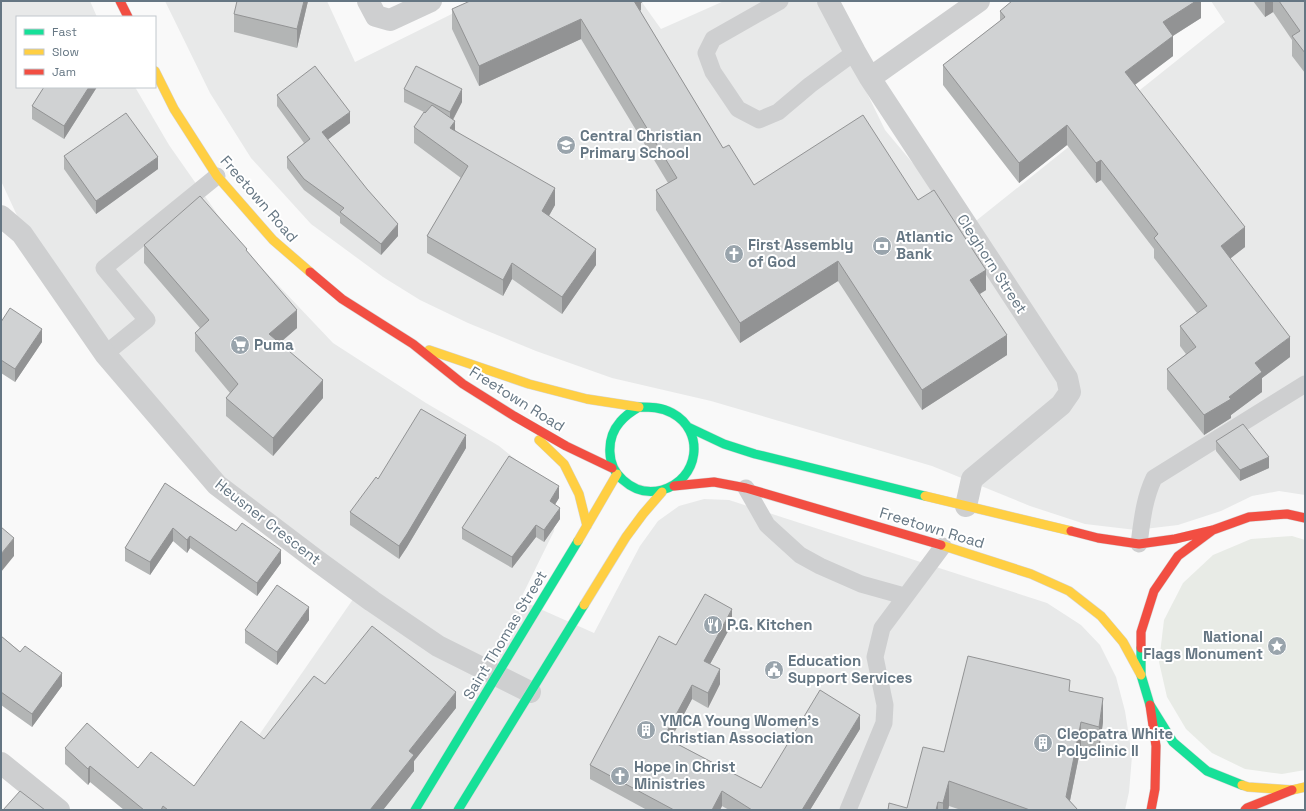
<svg xmlns="http://www.w3.org/2000/svg" width="1306" height="811" viewBox="0 0 1306 811" font-family="'Space Grotesk',sans-serif">
  <rect width="100%" height="100%" fill="#f9f9f9"/>
  <!-- built -->
  <path fill="#e8e9e9" d="M1 1H90L97 17H17V87H135L169 145 218 215 260 266 333 343 426 403 499 446 546 484 556 510 554 531 520 600 594 633 640 546 658 521 679 506 704 499 729 500 1047 603 1081 625 1100 645 1116 677 1125 711 1132 756 1129 792 1125 810H207L358 592 164 428 41 267 1 181Z
    M165 1H327L355 62 478 1H641L661 29 724 1H822L885 130 967 228 1225 22 1211 1H1305V495L1279 491 1252 496 1221 511 1178 525 1136 530 1085 524 1030 506 932 466 711 401 612 378 536 351 468 323 420 300 383 277 311 224 251 158 210 93Z"/>
  <!-- green -->
  <path fill="#e8ebe6" d="M1292 536 1305 540V770L1282 774 1245 769 1212 753 1186 729 1167 697 1159 662 1164 620 1183 583 1213 555 1251 539Z"/>
  <g fill="none" stroke-linecap="round" stroke-linejoin="round">
    <!-- fast casing -->
    <g stroke="#d5d6d7" stroke-width="10">
      <path id="fast" d="M639 407C650 407 661 407 672 413 706 431 699 480 662 490 647 494 634 490 623 480 606 466 606 438 620 422 625 416 632 411 639 407Z
        M688 427 724 444 755 454 925 496
        M1141 648V675L1150 705 1173 742 1207 771 1242 785
        M415 810 578 541
        M458 810 584 605"/>
    </g>
    <!-- slow casing -->
    <g stroke="#d5d6d7" stroke-width="10">
      <path id="slow" d="M155 71 174 109 217 176 273 240 310 272
        M429 350 529 384 587 399 639 407
        M539 440 564 464 579 494 587 526
        M925 496 1071 531
        M578 541 617 474
        M941 545 1031 574 1069 591 1101 616 1123 642 1141 675
        M584 605 626 537 643 514 662 492
        M1242 785 1248 787 1292 790 1305 787"/>
    </g>
    <!-- jam casing -->
    <g stroke="#d5d6d7" stroke-width="10">
      <path id="jam" d="M120 1 128 17
        M310 272 342 299 413 344 463 384 514 416 566 446 612 468
        M674 486 714 482 746 488 941 545
        M1071 531 1098 538 1139 544 1175 539 1213 530
        M1141 648V632L1154 591 1178 556 1213 530 1249 517 1287 514 1305 518
        M1150 705 1156 746 1155 789 1151 810
        M1245 810 1247 808 1292 790"/>
    </g>
    <!-- lane -->
    <path stroke="#cecfd0" stroke-width="17" d="M780 1 713 39 706 53 713 72 738 109 759 120 778 112 810 85 855 52
      M105 354 147 320 104 268 217 176
      M746 488 767 525 800 555 820 566 861 584 904 596
      M1139 544C1142 521 1144 499 1154 478L1305 384
      M848 810 884 723 885 705 875 657 882 628 943 546"/>
    <!-- street -->
    <path stroke="#cecfd0" stroke-width="22" d="M368 1 376 16 390 20 431 1
      M828 1 855 52 870 78 1067 378 1070 392 1061 405 972 479 966 506
      M870 78 979 1
      M1 216 22 234 105 354 217 485 316 560 372 601 438 646 530 692
      M1 763 59 810"/>
    <!-- fast -->
    <use href="#fast" stroke="#16e098" stroke-width="9"/>
    <!-- slow -->
    <use href="#slow" stroke="#ffcf43" stroke-width="9"/>
    <!-- jam -->
    <use href="#jam" stroke="#f24e42" stroke-width="9"/>
  </g>
  <!-- wall -->
  <path fill="#b3b5b5" d="M308 1 297 48 234 32V14Z
    M1201 1V18L1173 36V56L1135 85 1245 247 1230 258 1290 357 1262 378V392L1231 415V418L1204 435 1167 389V369L1186 354 1180 346V326L1197 313 1154 258V249L1101 180 1096 183 1067 145 1019 183 943 85V65L1000 21V11Z
    M1253 1H1305V73L1292 56V40L1273 12 1265 17Z
    M641 3V10L640 11 723 148 754 185 918 200 986 290 980 294 1007 355 922 410 838 281 740 343 656 210V190L668 183 581 39 479 86 452 29V9Z
    M44 87H97L64 139 32 119V106Z
    M404 89 462 102 453 120 455 130 555 205 549 216 596 265 562 314 512 279 503 296 427 253V236L461 178 414 143V127L426 113 404 102Z
    M277 95 350 123 327 140 398 236 381 255 340 223V217L304 190 287 168V157L304 143 277 106Z
    M64 156 158 169 96 214 64 169Z
    M144 245 247 252 297 328 280 343 323 398 273 456 226 416V398L230 393 195 351V333L200 328 144 263Z
    M1 322 42 342 15 382 1 373Z
    M1216 441 1269 468 1240 481 1216 451Z
    M466 448 407 547 399 559 350 525V512L378 479Z
    M165 483 236 531 281 563 257 596 190 548 187 553 173 541 150 575 125 561V548Z
    M559 498 555 504 560 519 544 542 536 537 512 568 462 539V528Z
    M309 620 277 665 245 643V630Z
    M732 624 710 664 720 684 708 708 692 699 670 740 761 788 860 729 810 810H729L722 806 720 810H647L590 779V765L676 645Z
    M1 636 62 686 32 727 1 705Z
    M325 684 456 708 414 761V771L383 810H124L90 782 88 785 65 764V748L138 768 194 786 264 739Z
    M1070 691 1103 722 1099 751 1081 746 1070 801 1078 810H961L949 806 948 810H888L907 808 944 752Z"/>
  <!-- shaded-wall -->
  <path fill="#929394" d="M304 1H308L297 48V29Z
    M631 1H644L641 3V10L631 15Z
    M1196 1H1201V18L1163 42V22Z
    M1265 1H1273V12L1265 17Z
    M581 19V39L479 86V66Z
    M1173 36V56L1125 92V72Z
    M2 58V71H1V59Z
    M89 87H97L64 139V126Z
    M462 89V102L450 125V112Z
    M350 112V123L322 144V132Z
    M455 121V138L450 128Z
    M1067 125V145L1019 183V163Z
    M158 157V169L96 214V201Z
    M1101 160V180L1096 183V163Z
    M555 188V205L542 228V211Z
    M398 224V236L381 255V244Z
    M1245 227V247L1221 266V246Z
    M596 249V265L562 314V297Z
    M838 261V281L740 343V323Z
    M512 263V279L503 296V280Z
    M986 270V290L970 300V280Z
    M297 310V328L269 352V334Z
    M42 329V342L15 382V369Z
    M1007 335V355L922 410V390Z
    M1290 337V357L1262 378V392L1231 415V418L1204 435V415L1255 363Z
    M323 380V398L273 456V438Z
    M466 435V448L407 547 399 559V546Z
    M1269 457V468L1240 481V470Z
    M559 486V498L550 513V501Z
    M560 508V519L544 542V530Z
    M536 525V537L512 568V557Z
    M173 528V541L150 575V562Z
    M190 536V548L187 553V540Z
    M14 538V556L1 572V554Z
    M281 550V563L257 596V583Z
    M309 607V620L277 665V652Z
    M732 609V624L704 675V661Z
    M720 669V684L708 708V693Z
    M62 673V686L32 727V714Z
    M692 685V699L664 752V737Z
    M456 692V708L414 761V771L383 810H370L409 751Z
    M1103 698V722L1099 751V727Z
    M860 715V729L810 810H802Z
    M1081 722V746L1068 810 1066 797Z
    M90 766V782L88 785V769Z
    M949 781V806L948 810H943V803Z
    M722 791V806L720 810H712Z
    M938 802V810H936Z"/>
  <!-- building -->
  <path fill="#d0d2d3" stroke="#929394" d="M237 1H304L297 29 234 14Z
    M470 1H634L723 148 729 145 754 185 863 115 918 200 934 190 986 270 970 280 1007 335 922 390 838 261 740 323 656 190 677 178 581 19 479 66 452 9Z
    M1012 1H1196L1163 22 1173 36 1125 72 1245 227 1221 246 1290 337 1255 363 1262 372 1229 397 1231 399 1204 415 1167 369 1196 347 1180 326 1207 306 1154 238 1158 234 1101 160 1096 163 1067 125 1019 163 943 65 1005 17 1000 11Z
    M1279 1H1305V53L1292 36 1300 31Z
    M315 66 350 112 322 132 367 189 398 224 381 244 340 212 344 208 304 179 287 157 310 139 277 95Z
    M416 66 462 89 450 112 404 89Z
    M44 87H89L64 126 32 106Z
    M432 105 455 121 450 128 555 188 542 211 596 249 562 297 512 263 503 280 427 236 468 166 414 127 424 112 425 113Z
    M126 113 158 157 96 201 64 156Z
    M200 196 247 249 246 250 297 310 269 334 323 380 273 438 226 398 238 384 195 333 209 320 144 245Z
    M10 308 42 329 15 369 1 360V322Z
    M421 409 466 435 407 534 399 546 350 512 376 477 378 479Z
    M1243 424 1269 457 1240 470 1216 441Z
    M509 456 559 486 550 501 560 508 544 530 536 525 512 557 462 528Z
    M165 483 236 531 242 523 281 550 257 583 190 536 187 540 173 528 150 562 125 548Z
    M1 527 14 538 1 554Z
    M277 585 309 607 277 652 245 630Z
    M705 594 732 609 704 661 720 669 708 693 692 685 664 737 761 788 820 690 860 715 802 810H752L722 791 712 810H674L590 765 659 636 676 645Z
    M372 626 456 692 409 751 414 755 370 810H168L163 806 161 810H144L90 766 88 769 65 748 87 723 138 768 151 752 194 786 241 721 264 739 314 676 325 684Z
    M1 636 20 652 25 646 62 673 32 714 1 692Z
    M968 656 1070 680 1069 691 1103 698 1099 727 1081 722 1066 797 1078 810H1030L949 781 943 803 938 802 936 810H888L889 803 907 808 923 747 944 752Z
    M20 791 45 810H3Z"/>
  <!-- icons -->
  <defs>
    <g id="school-disc" transform="scale(1)"><circle r="9.5" fill="#99a4ac" stroke="#fff"/><path d="M0-5L7-2L0 1L-7-2ZM-4 1L0 2.5L4 1V4Q0 6-4 4Z" fill="#fff"/></g>
    <g id="bank-disc" transform="scale(1)"><circle r="9.5" fill="#99a4ac" stroke="#fff"/><path d="M-6-4H6V4H-6ZM0-2.3a2.3 2.3 0 1 0 0 4.6a2.3 2.3 0 1 0 0-4.6Z" fill="#fff"/></g>
    <g id="church-disc" transform="scale(1)"><circle r="9.5" fill="#99a4ac" stroke="#fff"/><path d="M-1.2-6h2.4v3.5h3.3v2.4h-3.3V6h-2.4V-.1h-3.3v-2.4h3.3Z" fill="#fff"/></g>
    <g id="supermarket-disc" transform="scale(1)"><circle r="9.5" fill="#99a4ac" stroke="#fff"/><path d="M-6-5.5h2.5l.6 2H6L4.5 2H-2.5L-4.4-4H-6ZM-1.5 3.2a1.3 1.3 0 1 0 .1 0ZM3 3.2a1.3 1.3 0 1 0 .1 0Z" fill="#fff"/></g>
    <g id="restaurant-disc" transform="scale(1)"><circle r="9.5" fill="#99a4ac" stroke="#fff"/><path d="M-5-6h1v4h1v-4h1v4h1v-4h1v5L-1.5 .5V6h-2V.5L-5-1ZM5-6V6H3V1.5H1.5Q1.5-4 5-6Z" fill="#fff"/></g>
    <g id="sight-disc" transform="scale(1)"><circle r="9.5" fill="#99a4ac" stroke="#fff"/><path d="M0-6L1.8-2.2L6-1.7L2.9 1.2L3.7 5.4L0 3.3L-3.7 5.4L-2.9 1.2L-6-1.7L-1.8-2.2Z" fill="#fff"/></g>
    <g id="civic-disc" transform="scale(1)"><circle r="9.5" fill="#99a4ac" stroke="#fff"/><path d="M-.6-6.5H3V-4.5H.6V-3L4-1V1h2V6H-6V1h2V-1L-.6-3ZM-1.2 2.5V6h2.4V2.5Z" fill="#fff"/></g>
    <g id="building-disc" transform="scale(1)"><circle r="9.5" fill="#99a4ac" stroke="#fff"/><path d="M-4-6H4V6H1V3H-1V6H-4ZM-2.5-4.3h1.7v1.8h-1.7ZM.8-4.3h1.7v1.8H.8ZM-2.5-1h1.7V.8h-1.7ZM.8-1h1.7V.8H.8Z" fill="#fff"/></g>
  </defs>
  <g fill-rule="evenodd">
    <use href="#school-disc" x="566" y="145"/>
    <use href="#bank-disc" x="882" y="246"/>
    <use href="#church-disc" x="734" y="254"/>
    <use href="#supermarket-disc" x="240" y="345"/>
    <use href="#restaurant-disc" x="713" y="625"/>
    <use href="#sight-disc" x="1277" y="646"/>
    <use href="#civic-disc" x="774" y="670"/>
    <use href="#building-disc" x="646" y="730"/>
    <use href="#building-disc" x="1043" y="743"/>
    <use href="#church-disc" x="620" y="776"/>
  </g>
  <g text-anchor="middle" stroke-width="4" stroke-linejoin="round" paint-order="stroke">
    <!-- poi labels -->
    <g font-size="15" font-weight="bold" fill="#657683" stroke="#fff" text-anchor="start">
      <text x="580" y="141">Central Christian<tspan x="580" dy="17">Primary School</tspan></text>
      <text x="896" y="242">Atlantic<tspan x="896" dy="17">Bank</tspan></text>
      <text x="748" y="250">First Assembly<tspan x="748" dy="17">of God</tspan></text>
      <text x="254" y="350">Puma</text>
      <text x="727" y="630">P.G. Kitchen</text>
      <text x="1263" y="642" text-anchor="end">National<tspan x="1263" dy="17">Flags Monument</tspan></text>
      <text x="788" y="666">Education<tspan x="788" dy="17">Support Services</tspan></text>
      <text x="660" y="726">YMCA Young Women's<tspan x="660" dy="17">Christian Association</tspan></text>
      <text x="1057" y="739">Cleopatra White<tspan x="1057" dy="17">Polyclinic II</tspan></text>
      <text x="634" y="772">Hope in Christ<tspan x="634" dy="17">Ministries</tspan></text>
    </g>
    <!-- street labels -->
    <g font-size="15" fill="#657683" stroke="#fff">
      <text transform="translate(259 199) rotate(49)" y="5">Freetown Road</text>
      <text transform="translate(992 264) rotate(57)" y="5">Cleghorn Street</text>
      <text transform="translate(517 399) rotate(32)" y="5">Freetown Road</text>
      <text transform="translate(268 522) rotate(38)" y="5">Heusner Crescent</text>
      <text transform="translate(932 528) rotate(17)" y="5">Freetown Road</text>
      <text transform="translate(505 635) rotate(-59)" y="5">Saint Thomas Street</text>
    </g>
  </g>
  <!-- border -->
  <rect width="1306" height="811" fill="none" stroke="#657683" stroke-width="4"/>
  <!-- legend -->
  <rect x="16" y="16" width="140" height="72" fill="#ffffff" stroke="#c1c8cd"/>
  <rect x="24" y="29" width="20" height="6" fill="#16e098" stroke="#c1c8cd"/>
  <text x="52" y="36" font-size="12" fill="#657683">Fast</text>
  <rect x="24" y="49" width="20" height="6" fill="#ffcf43" stroke="#c1c8cd"/>
  <text x="52" y="56" font-size="12" fill="#657683">Slow</text>
  <rect x="24" y="69" width="20" height="6" fill="#f24e42" stroke="#c1c8cd"/>
  <text x="52" y="76" font-size="12" fill="#657683">Jam</text>
</svg>
